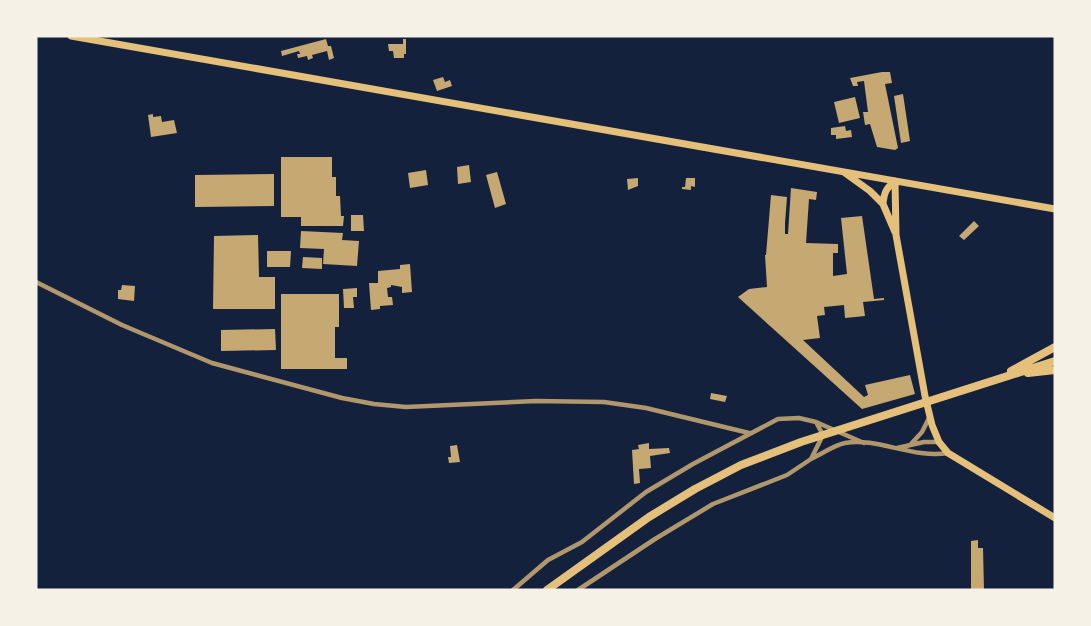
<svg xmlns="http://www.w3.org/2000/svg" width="1091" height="626" viewBox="0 0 1091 626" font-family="'Zilla Slab',serif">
  <rect width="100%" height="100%" fill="#14213d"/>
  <!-- building -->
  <path fill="#c6a872" d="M326 39 328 46H331L334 58 329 60 327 51 312 55 313 58 308 60 307 56 298 58 297 54H300L299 51 282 56 281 51Z
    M403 39H406V54H404V58H394L393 51H389L388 44H403Z
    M882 72H890L892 83 885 84 898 148 895 150 877 147 870 124 865 125 863 112H868L864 81 857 82 858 86H853L850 78Z
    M443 77 445 82 450 80 452 86 437 91 433 80Z
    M903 94 910 141 901 143 894 96Z
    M855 97 860 118 839 123 834 102Z
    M153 114V117L161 116 162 122 174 120 177 133 151 137 148 115Z
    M845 126 846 131 851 130 852 137 836 139V135H831V128Z
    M281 157H332V177H336V196H340L341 216H344L343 226H301V217H281Z
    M469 165 471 182 458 184 457 167Z
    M426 170 428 185 410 188 408 173Z
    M497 172 506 204 495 208 486 175Z
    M274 174V206L195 207V175Z
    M638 178V186L628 190 627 179Z
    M686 178H695V187L691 186V190L682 189V187H685Z
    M791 188 817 192 816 200 809 199 806 243 838 244V253H833V276L847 274 841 218 862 216 874 299 884 298V300L863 302 865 316 845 318 844 305 824 307 825 315 817 316 820 338 803 340 864 397 868 395 865 385 910 375 915 394 862 409 738 297 749 289 767 287 765 255H766L771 195 787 197 785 223V234H788Z
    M351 215H363L364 231H351Z
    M974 221 979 226 964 240 959 236Z
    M301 231 343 233 342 240 359 241 357 266 323 264 324 249 300 248Z
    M258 235 259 277H275V309H213L214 236Z
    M267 251H291L290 267H267Z
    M303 257 322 258V269L302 268Z
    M410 264 412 292 402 293V287L391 285V287L387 288 388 297H392L393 305 380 306V309L371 310 369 283H378V271L400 269V265Z
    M122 285 135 286 134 301 118 299V290H121Z
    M357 288V297H353L354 308H344L343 289Z
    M281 294H339V327H335V358H347V369H281Z
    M275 329 276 350 221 351V330Z
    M711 393 727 396 725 402 710 399Z
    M649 443V449L669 448 670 453 650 456 651 468 639 469 640 483 634 484 632 450 639 449 638 445Z
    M457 445 460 462 449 463 448 457H451L450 446Z
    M978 540V548H983L984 590H971V541Z"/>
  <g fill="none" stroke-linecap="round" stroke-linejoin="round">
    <!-- minor -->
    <path stroke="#b1986c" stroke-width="4.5" d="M36 282 122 325 212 363 342 398 374 404 406 407 536 401 604 402 646 408 749 433
      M911 444 922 432 930 416
      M897 448 924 442H939
      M811 459C822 454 834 445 845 443 877 437 913 459 948 453
      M513 590 548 560 582 542 646 492 693 464 778 419 799 418 816 422 864 443
      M578 590 655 539 713 504 787 475 811 459 823 435 816 422"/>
    <!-- secondary -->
    <path stroke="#e5c07b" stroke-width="7" d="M71 36 1055 209
      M845 173 870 191 883 204 895 232
      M895 181 896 235 925 396 932 425 939 442 948 453 1055 518
      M883 204C884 193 886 188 895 181"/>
    <!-- primary -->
    <path stroke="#e5c07b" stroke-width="8" d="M1011 371 1055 347
      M1028 373 1055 370
      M547 590 649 517 695 489 741 465 801 442 1055 361"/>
  </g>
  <!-- border -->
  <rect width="1091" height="626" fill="none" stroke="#f6f1e7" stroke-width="75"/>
</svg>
